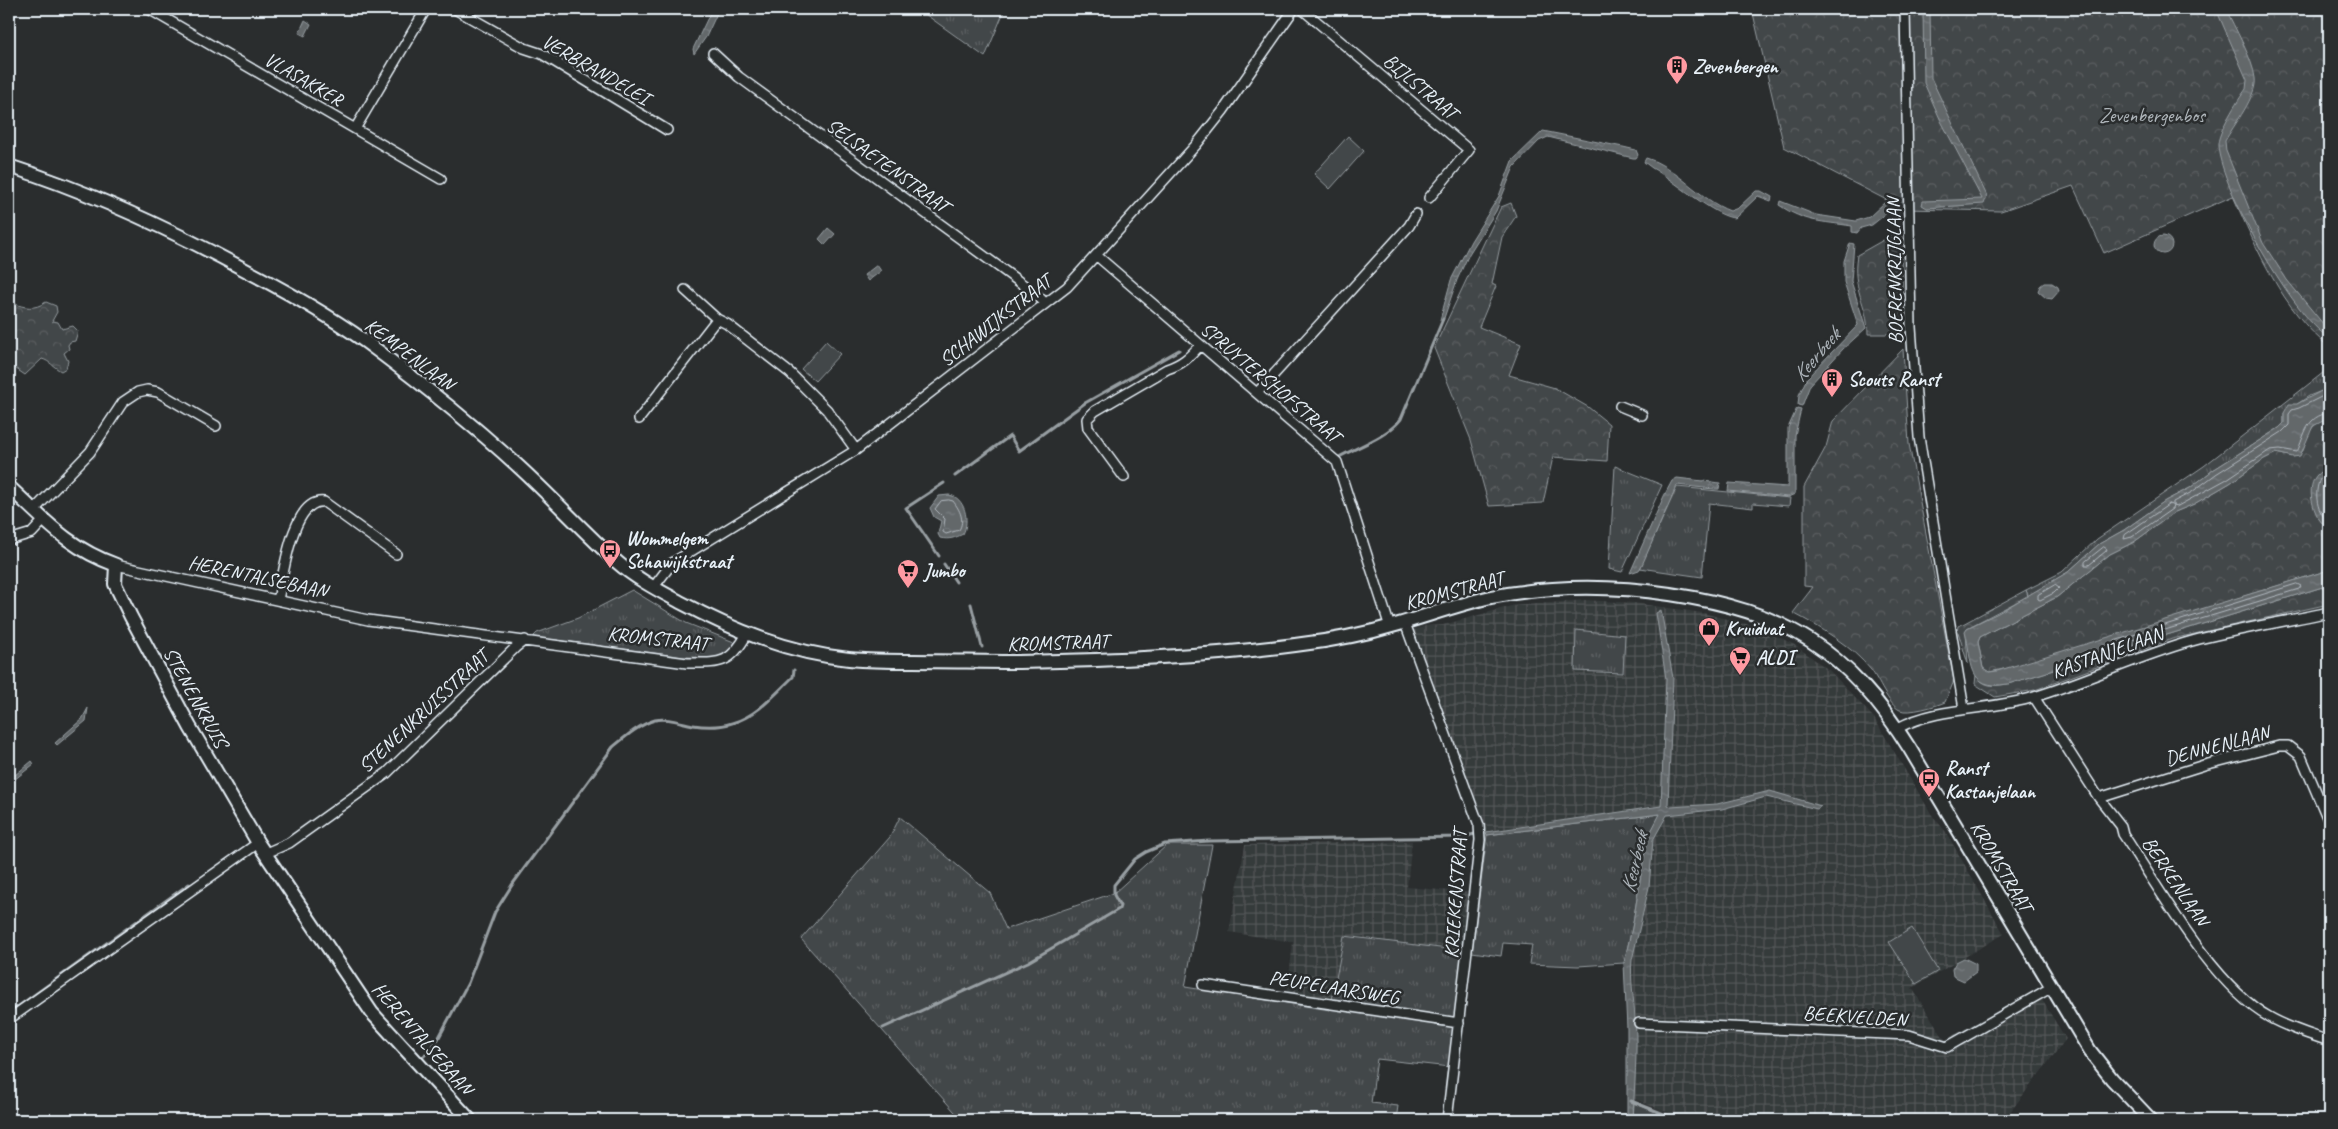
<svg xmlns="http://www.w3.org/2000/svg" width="2338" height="1129" viewBox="0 0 2338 1129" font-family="Caveat,sans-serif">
  <defs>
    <pattern id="industrial-grid" width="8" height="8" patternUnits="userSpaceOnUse" patternTransform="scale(1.25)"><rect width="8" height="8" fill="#363a3b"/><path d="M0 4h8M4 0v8" fill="none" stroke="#535758"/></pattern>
    <pattern id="grass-tufts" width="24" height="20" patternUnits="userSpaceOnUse" patternTransform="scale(1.25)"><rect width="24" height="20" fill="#424648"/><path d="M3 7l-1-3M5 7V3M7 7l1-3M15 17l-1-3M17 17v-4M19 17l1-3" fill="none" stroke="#5d6163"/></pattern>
    <pattern id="forest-crowns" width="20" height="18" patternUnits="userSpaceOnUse" patternTransform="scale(1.25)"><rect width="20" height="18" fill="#424648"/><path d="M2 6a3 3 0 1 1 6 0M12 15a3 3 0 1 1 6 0" fill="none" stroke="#5d6163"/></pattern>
    <pattern id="water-ripples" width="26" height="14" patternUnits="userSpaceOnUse" patternTransform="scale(1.25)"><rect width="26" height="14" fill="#63686b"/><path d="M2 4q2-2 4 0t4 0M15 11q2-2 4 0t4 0" fill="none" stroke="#797e81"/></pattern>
  </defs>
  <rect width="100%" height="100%" fill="#2a2d2e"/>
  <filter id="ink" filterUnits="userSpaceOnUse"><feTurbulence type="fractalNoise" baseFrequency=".02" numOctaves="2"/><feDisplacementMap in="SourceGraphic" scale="10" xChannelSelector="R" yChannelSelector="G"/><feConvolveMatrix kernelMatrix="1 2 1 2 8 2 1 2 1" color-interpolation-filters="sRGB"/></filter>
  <g filter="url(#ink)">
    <!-- industrial -->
    <path fill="url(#industrial-grid)" d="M1585 600 1634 603 1703 613 1758 627 1793 644 1829 670 1874 718 1932 815 1946 832 2004 934 1912 988 1945 1040 2036 990 2066 1039 2004 1120H1686L1634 1099 1636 1020 1631 971 1632 960 1651 837 1660 829 1667 815 1631 811 1486 832 1412 633 1413 630 1425 626 1443 625 1511 606Z
      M1412 841 1407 887 1473 893 1468 951 1332 1005 1330 1010 1286 1003 1293 942 1229 932 1245 845Z"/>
    <!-- grass -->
    <path fill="url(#grass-tufts)" stroke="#959ca0" d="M918 9H1005L985 57Z
      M2328 369 2329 388 2309 396 2284 413V423L2279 428 2213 470 2190 488 2165 501 2124 530 2099 544 2068 572 2028 596 2026 590 2062 572 2097 539 2204 466Z
      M1615 466 1662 485 1622 572 1609 569Z
      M1677 487 1790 498 1789 506 1753 503V508L1709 503 1702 577 1640 568Z
      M632 590 686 623 734 642 735 646 718 658 683 657 533 637 537 633 578 618Z
      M1576 630 1625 635 1623 673 1575 671Z
      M1661 814 1647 839 1632 928 1624 963 1578 966 1529 964 1532 945 1503 943 1501 956 1472 952 1487 835Z
      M900 817 990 893 1006 929 1114 893 1167 845H1212L1185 987 1330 1010 1344 936 1464 951 1450 1067 1377 1059 1371 1103 1398 1106 1396 1120H962L801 939 890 837Z
      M1634 1103 1675 1120H1633Z"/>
    <!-- forest -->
    <path fill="url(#forest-crowns)" stroke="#959ca0" d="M1752 9H2329V347C2282 309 2257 250 2233 196L2104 253 2073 186 2001 211 1904 209 1784 147Z
      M1511 203 1516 216 1502 237 1492 284 1496 286 1479 327 1521 344 1509 375 1555 388 1588 407 1609 424 1607 461 1553 457 1543 503 1489 506 1471 440 1434 348 1501 207Z
      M1901 230 1903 322 1888 334H1868C1868 304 1851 289 1857 255Z
      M46 302 56 306 57 312 52 321 58 322 62 329 73 326 78 331 75 341 70 342 68 345 69 349 64 353 68 361 66 368 61 371C53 367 50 361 42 359L25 375 9 364V304L13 303C25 308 34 310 46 302Z
      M1903 349 1909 444 1954 681 1945 702C1937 706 1908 714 1900 710 1888 705 1879 680 1871 670 1852 646 1820 627 1793 613L1813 587 1804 586V487L1826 447 1833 421Z
      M2329 418V468L2326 469C2305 494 2310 494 2322 523 2335 528 2329 558 2329 570L2018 666 1989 672 1983 668 1978 642 1980 637 2057 597 2110 554 2134 542 2175 512 2194 504 2230 483 2264 459 2276 453 2293 457 2303 451C2306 435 2312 422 2329 418Z
      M2329 585V604L2172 639 2035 690 1995 697 1975 684 1976 675C1985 688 1993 686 2008 684Z
      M2026 590 2028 596 1967 628 1966 632 1968 664 1958 632 1959 626Z"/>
    <!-- garden -->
    <path fill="#424648" stroke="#959ca0" d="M1348 136 1364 151 1330 189 1314 174Z
      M826 341 840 354 815 381 801 369Z
      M1912 928 1938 971 1916 984 1889 942Z"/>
    <!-- water -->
    <path fill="url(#water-ripples)" stroke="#989fa3" d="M712 9H719L706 37 694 54 693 49Z
      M1923 9H1930L1931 78 1987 196 1984 204 1927 208 1922 205 1923 201 1982 199 1941 121 1924 83Z
      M2216 9H2226C2234 27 2253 59 2255 78 2258 95 2233 126 2225 141L2226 151 2263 243 2287 280 2329 331V338C2293 316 2221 189 2218 146 2217 133 2238 100 2246 89L2247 80Z
      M305 20 311 24 305 36 299 33Z
      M1543 131 1623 147 1636 150 1638 155 1636 158H1633L1548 137 1539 141 1514 167 1496 211 1469 254 1457 280 1443 321 1440 320 1451 280 1471 241 1499 196 1512 161Z
      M1646 158C1675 166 1700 200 1730 211L1738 208 1756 191H1761L1772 197 1771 201 1758 196 1735 218C1716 218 1671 178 1652 168L1644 162Z
      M1780 201 1816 215 1856 221 1869 217 1884 203H1892L1893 208 1872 225 1861 228 1857 233 1852 232V226C1821 221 1806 223 1779 205Z
      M828 228 835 234 825 245 819 239Z
      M2154 245a9 9 0 1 1 18 0a9 9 0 1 1-18 0Z
      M1850 243 1854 244 1851 281 1866 328 1843 349 1810 385 1802 406 1798 405 1799 395 1807 378 1858 325 1844 282V261Z
      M877 265 881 271 868 281 864 275Z
      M2044 283H2052L2058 287 2059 291 2052 299 2046 298 2038 291 2040 286Z
      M2329 387V418L2313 426 2300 456 2293 457 2276 453 2264 459 2230 483 2194 504 2175 512 2134 542 2110 554 2057 597 1980 637 1978 642 1983 668 1989 672 1997 671 2329 570V585L2008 684C1966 691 1973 662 1965 631L1967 628 1998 613 2068 572 2099 544 2124 530 2165 501 2190 488 2213 470 2279 428 2284 423V413L2289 404H2297Z
      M1797 408 1801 409 1795 435V494L1788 497 1728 491 1729 483 1788 487V428Z
      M2329 468V530C2326 525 2322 524 2319 519 2309 502 2305 474 2329 468Z
      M1677 478 1720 483 1719 489H1714L1677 485 1642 565 1639 570 1630 573 1664 496 1672 481Z
      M949 495C965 497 970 521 963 534 955 538 949 540 940 538L938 534 941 521 934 517 930 508 939 496Z
      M1661 610 1673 678 1668 805 1671 807 1717 804 1770 791 1821 806 1817 809 1766 797 1722 809 1667 815 1653 840 1649 887 1632 960C1630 979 1634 999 1635 1018 1638 1052 1634 1087 1633 1120H1627V1029L1624 963 1632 928 1647 839 1660 814 1495 834 1487 835 1486 832 1661 806 1666 679 1656 613Z
      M88 708 86 721 57 745 55 743 82 719Z
      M32 761 34 764 9 784V780Z
      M1964 958 1976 964V972L1964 981 1953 976 1952 969 1956 962Z"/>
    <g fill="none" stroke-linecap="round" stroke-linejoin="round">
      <!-- shore -->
      <path stroke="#b3bac0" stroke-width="1" d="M2329 393 2299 408 2292 410 2289 414V425L2282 432 2216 474 2192 492 2173 502V506L2176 507 2227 479 2270 450 2280 449 2297 452C2305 435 2306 416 2329 413
        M2329 474 2320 479C2314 492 2316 514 2329 521
        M949 500 953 501C960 510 965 520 959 530L946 534 943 532 945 519 935 509 941 501Z
        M2170 504 2173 506 2172 509 2132 537 2124 539 2125 535Z
        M2104 547 2107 549 2106 551 2089 565H2085V562Z
        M2297 584 2301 586 2299 589 2116 645 2113 644 2115 641Z
        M2055 585 2059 588 2054 593 2040 600 2038 599V595Z"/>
      <!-- stream -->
      <path stroke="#989fa3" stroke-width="3" d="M1339 457C1359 446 1387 437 1401 419L1443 319
        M955 476 1010 436 1019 451 1085 403 1179 350
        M939 556 906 508 944 483
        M944 564 956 582
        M971 604 982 647
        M9 1013 189 884
        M883 1028 1028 962 1119 909 1120 906 1114 895V885L1135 859 1146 852 1165 844 1209 841 1462 837 1475 834
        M424 1056 437 1041 468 983 495 912 512 885 613 747C625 737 640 724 655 720 668 717 681 723 693 725 706 727 720 727 732 723 757 716 775 694 793 677L794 670
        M1631 1101 1679 1120"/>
      <!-- street casing -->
      <g stroke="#e8f1f8" stroke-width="12">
        <path id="street" d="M149 9 441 179
          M455 9 524 48 542 54 667 130
          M1302 9 1469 150 1429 198
          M1905 9 1911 327 1919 437 1964 709
          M713 53 739 77 1036 294 1045 303
          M355 129 426 9
          M1096 255 1337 462 1390 627
          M685 290 717 319 727 324 790 373 827 410 856 450
          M1257 393 1409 226 1416 214
          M1620 406 1642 415
          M639 419 717 319
          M1124 477 1088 428 1087 419 1095 411 1167 369C1182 364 1190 357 1200 345
          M34 510 90 452 123 402 138 392 147 390 158 392 216 426
          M9 540 32 533 44 520
          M116 565 368 620 687 663C720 663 730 665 747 634
          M653 588 672 563 856 450 1067 287 1196 145 1223 111 1294 9
          M278 600C283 577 292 498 324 502L396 554
          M1405 623 1473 809 1479 825 1480 840 1447 1120
          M2034 697 2099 798 2121 826 2123 834C2159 888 2213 986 2269 1017 2288 1028 2309 1034 2329 1041
          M1898 728C1939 706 1990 711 2034 697 2087 681 2138 656 2192 641 2237 629 2284 622 2329 612
          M2099 798 2204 765 2279 746H2288L2301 756 2329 822
          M266 853 289 843 387 773 516 647 525 640
          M1203 985 1459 1023
          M9 1019 258 843
          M1639 1023 1909 1035 1947 1047 2052 987"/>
      </g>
      <!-- secondary casing -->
      <g stroke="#e8f1f8" stroke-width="16">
        <path id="secondary" d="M9 166C93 193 174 231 251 273 295 296 339 321 378 351 426 387 473 425 518 466 552 497 583 531 617 562 635 578 658 590 680 602 733 630 789 653 849 659 871 661 892 661 913 661 949 661 984 662 1019 662 1111 660 1204 657 1295 645 1330 641 1366 634 1399 624 1430 615 1460 604 1491 597 1552 585 1609 585 1670 594 1785 611 1848 649 1910 749L2090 1051 2112 1079 2151 1120
          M9 487C45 520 68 548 116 565L115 584 131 617 190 727 258 843 372 1013 470 1120"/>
      </g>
      <!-- street -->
      <use href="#street" stroke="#2a2d2e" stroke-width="9"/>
      <!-- secondary -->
      <use href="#secondary" stroke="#2a2d2e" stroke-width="12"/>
    </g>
  </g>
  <!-- icons -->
  <defs>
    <g id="building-pin" transform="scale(1.125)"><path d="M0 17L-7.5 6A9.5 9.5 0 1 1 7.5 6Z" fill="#ff9aa2" stroke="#2a2d2e"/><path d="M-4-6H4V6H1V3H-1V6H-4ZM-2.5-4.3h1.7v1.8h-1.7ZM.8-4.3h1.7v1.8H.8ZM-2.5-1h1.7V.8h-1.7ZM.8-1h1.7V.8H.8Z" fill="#111"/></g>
    <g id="bus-pin" transform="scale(1.125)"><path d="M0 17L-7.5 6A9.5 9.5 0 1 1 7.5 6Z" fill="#ff9aa2" stroke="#2a2d2e"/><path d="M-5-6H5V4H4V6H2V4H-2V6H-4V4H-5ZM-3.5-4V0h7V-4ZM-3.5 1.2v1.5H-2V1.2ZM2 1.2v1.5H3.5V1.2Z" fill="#111"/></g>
    <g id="supermarket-pin" transform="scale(1.125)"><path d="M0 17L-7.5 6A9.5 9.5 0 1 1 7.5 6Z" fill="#ff9aa2" stroke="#2a2d2e"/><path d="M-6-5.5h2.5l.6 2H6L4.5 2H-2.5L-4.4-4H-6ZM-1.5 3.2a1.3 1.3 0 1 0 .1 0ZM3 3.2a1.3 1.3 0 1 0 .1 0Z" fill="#111"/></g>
    <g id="shop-pin" transform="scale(1.125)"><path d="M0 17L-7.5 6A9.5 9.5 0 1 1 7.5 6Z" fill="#ff9aa2" stroke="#2a2d2e"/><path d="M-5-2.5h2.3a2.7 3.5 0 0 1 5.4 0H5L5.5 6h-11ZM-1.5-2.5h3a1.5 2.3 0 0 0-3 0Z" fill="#111"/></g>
  </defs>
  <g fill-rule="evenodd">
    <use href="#building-pin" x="1677" y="66"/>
    <use href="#building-pin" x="1832" y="379"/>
    <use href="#bus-pin" x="610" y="550"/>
    <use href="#supermarket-pin" x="908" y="570"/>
    <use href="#shop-pin" x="1709" y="628"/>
    <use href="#supermarket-pin" x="1740" y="657"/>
    <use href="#bus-pin" x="1929" y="779"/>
  </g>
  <g text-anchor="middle" stroke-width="5" stroke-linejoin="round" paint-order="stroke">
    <!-- poi labels -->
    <g font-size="20" font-weight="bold" fill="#e8f1f8" stroke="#2a2d2e" text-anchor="start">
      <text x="1693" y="73">Zevenbergen</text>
      <text x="1848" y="386">Scouts Ranst</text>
      <text x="626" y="545">Wommelgem<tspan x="626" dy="23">Schawijkstraat</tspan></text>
      <text x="924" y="577">Jumbo</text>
      <text x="1725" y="635">Kruidvat</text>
      <text x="1756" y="664">ALDI</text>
      <text x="1945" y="775">Ranst<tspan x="1945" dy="23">Kastanjelaan</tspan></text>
    </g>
    <!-- street labels -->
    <g font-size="20" fill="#e8f1f8" stroke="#2a2d2e">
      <text transform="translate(596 69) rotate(30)" y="7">VERBRANDELEI</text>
      <text transform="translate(304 79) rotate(30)" y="7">VLASAKKER</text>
      <text transform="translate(1421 86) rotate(40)" y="7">BIJLSTRAAT</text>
      <text transform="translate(888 165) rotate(36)" y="7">SELSAETENSTRAAT</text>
      <text transform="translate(1894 271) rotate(-91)" y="7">BOERENKRIJGLAAN</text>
      <text transform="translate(995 320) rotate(-38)" y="7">SCHAWIJKSTRAAT</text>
      <text transform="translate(410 354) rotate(37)" y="7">KEMPENLAAN</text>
      <text transform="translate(1271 382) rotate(40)" y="7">SPRUYTERSHOFSTRAAT</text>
      <text transform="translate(258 576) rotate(12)" y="7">HERENTALSEBAAN</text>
      <text transform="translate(1454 590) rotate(-15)" y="7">KROMSTRAAT</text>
      <text transform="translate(658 638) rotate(6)" y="7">KROMSTRAAT</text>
      <text transform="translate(1058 642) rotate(-2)" y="7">KROMSTRAAT</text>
      <text transform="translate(2107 652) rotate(-20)" y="7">KASTANJELAAN</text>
      <text transform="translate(196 697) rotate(61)" y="7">STENENKRUIS</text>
      <text transform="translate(423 711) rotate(-43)" y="7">STENENKRUISSTRAAT</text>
      <text transform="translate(2217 745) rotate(-15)" y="7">DENNENLAAN</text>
      <text transform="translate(2002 866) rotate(59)" y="7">KROMSTRAAT</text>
      <text transform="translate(2176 881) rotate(56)" y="7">BERKENLAAN</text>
      <text transform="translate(1455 894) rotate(-86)" y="7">KRIEKENSTRAAT</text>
      <text transform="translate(1334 987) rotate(9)" y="7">PEUPELAARSWEG</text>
      <text transform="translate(1855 1016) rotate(4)" y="7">BEEKVELDEN</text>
      <text transform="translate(423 1038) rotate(49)" y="7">HERENTALSEBAAN</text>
    </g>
    <!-- park labels -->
    <g font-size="20" fill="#aeb5ba" stroke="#2a2d2e">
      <text x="2152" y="122">Zevenbergenbos</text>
    </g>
    <!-- water labels -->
    <g font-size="21" font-style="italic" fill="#acb3b9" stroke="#2a2d2e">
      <text transform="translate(1816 355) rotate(-50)" y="7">Keerbeek</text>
      <text transform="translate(1634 862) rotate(-77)" y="7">Keerbeek</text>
    </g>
  </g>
  <!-- margin -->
  <rect width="2338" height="1129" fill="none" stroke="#2a2d2e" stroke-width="30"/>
  <rect x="15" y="15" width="2308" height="1099" fill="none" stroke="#e8f1f8" stroke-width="2" filter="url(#ink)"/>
</svg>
